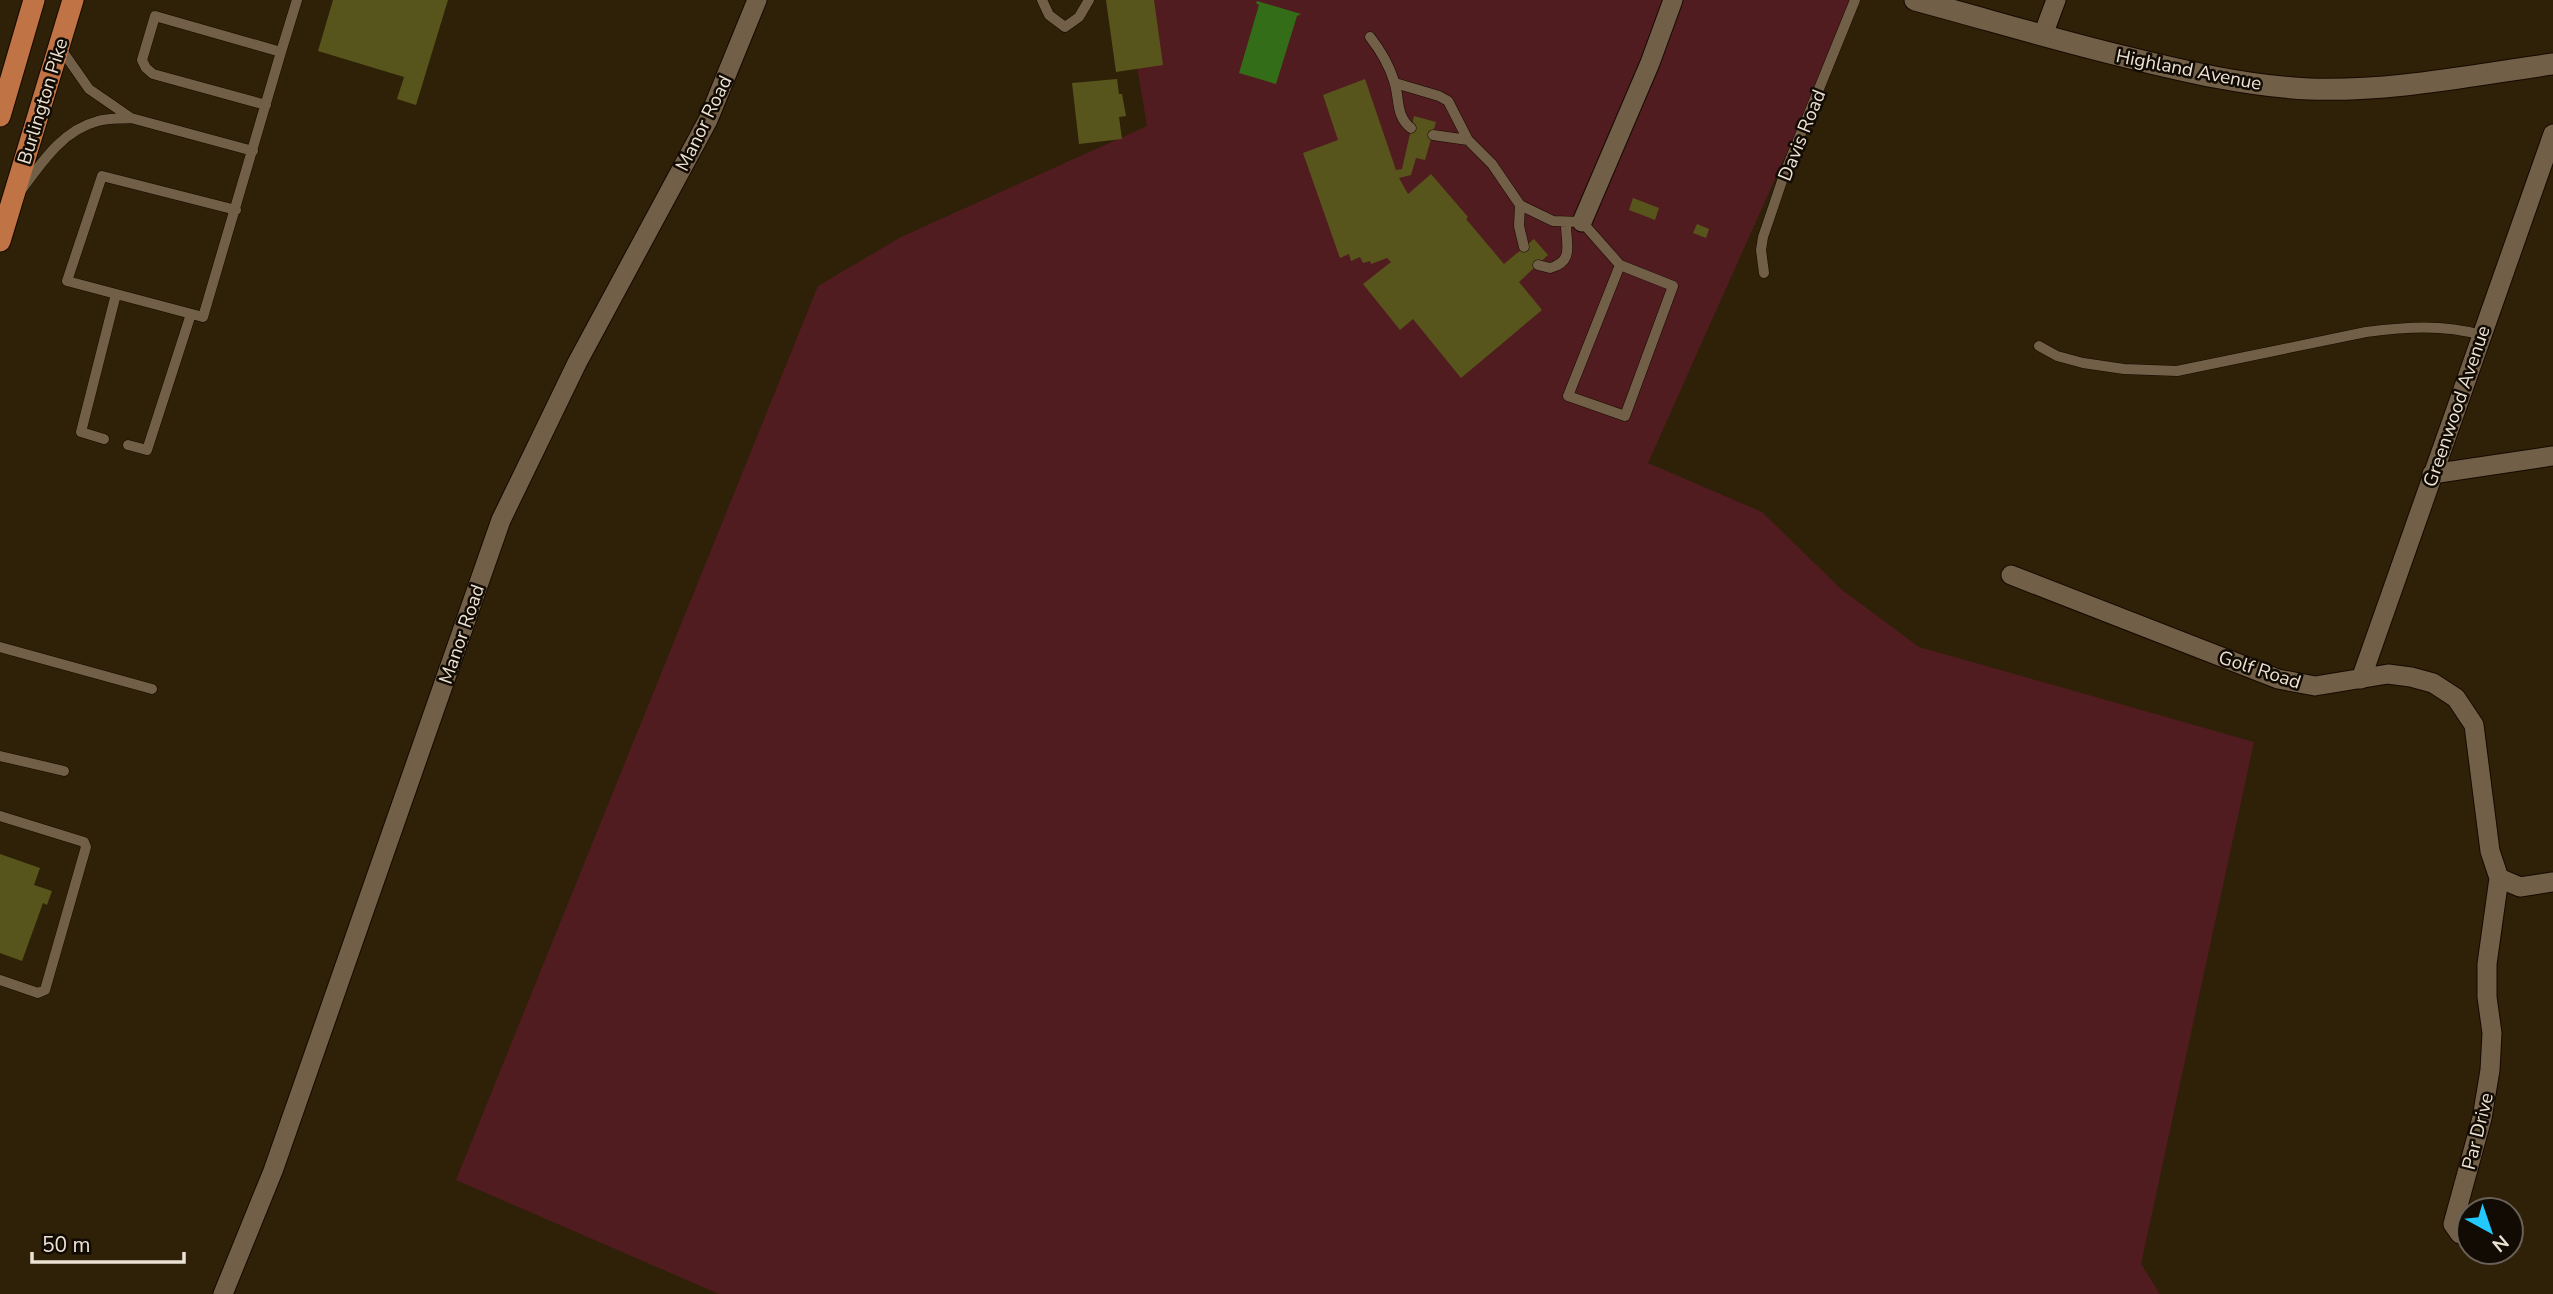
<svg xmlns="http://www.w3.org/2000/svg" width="2553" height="1294" viewBox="0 0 2553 1294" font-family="'Nunito Sans',sans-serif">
  <rect width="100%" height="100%" fill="#2f2008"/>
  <!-- green -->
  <path fill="#511c20" d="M1126 0H1855L1648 463 1762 512 1842 590 1919 647 2254 742 2141 1264 2160 1294H719L456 1180 818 286 901 237 1147 126Z"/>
  <!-- water -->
  <path fill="#346d18" d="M1257 1 1301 14 1297 16 1276 84 1239 73 1259 5 1256 3Z"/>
  <!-- building -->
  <path fill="#57551c" d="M333 0H448L416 105 397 99 404 77 318 51Z
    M1106 0H1154L1163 65 1116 72Z
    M1117 79 1119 94H1122L1126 116 1119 117 1122 139 1079 144 1072 83Z
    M1365 79 1396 170 1402 169 1414 116 1436 122 1425 160 1416 158 1411 175 1399 178 1408 194 1431 174 1468 217 1466 219 1504 264 1534 239 1548 255 1519 282 1542 310 1461 378 1413 319 1400 330 1363 284 1391 262 1387 258 1371 264 1370 261 1363 263 1360 257 1351 261 1349 254 1340 258 1303 153 1338 140 1323 95Z
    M1633 198 1659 208 1655 220 1629 210Z
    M1697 224 1709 229 1706 238 1693 233Z
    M0 854 40 868 34 885 52 891 47 905 43 903 22 961 0 953Z"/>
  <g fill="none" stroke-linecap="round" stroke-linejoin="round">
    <!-- service casing -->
    <g stroke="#160900" stroke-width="11">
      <path id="service" d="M1042 0 1049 15 1065 27 1079 17 1089 0
        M1370 37C1381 51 1389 65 1394 81 1400 98 1395 116 1411 128
        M61 49 89 89 131 118 253 151
        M281 52 297 0
        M1395 83 1439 96 1448 101 1468 140 1492 164 1520 205 1519 226 1524 247
        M1433 135 1468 140
        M22 189C42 162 63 130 98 121 108 118 121 119 131 118
        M1520 205 1553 221 1582 222 1620 265 1673 286 1625 416 1568 396 1620 265
        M236 210 102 176 67 281 203 317 281 52 155 16 142 60 146 68 153 74 266 105
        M1538 265 1550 268C1576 261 1565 242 1566 222
        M1764 273 1761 250 1763 237 1784 175 1855 0
        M2039 346 2057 356 2083 363 2124 369 2177 371 2366 332C2405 327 2443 324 2481 335
        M104 439 81 432 116 294
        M128 445 147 450 191 314
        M0 647 152 689
        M0 756 64 771
        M0 816 84 842 86 847 45 990 38 993 0 980"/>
    </g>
    <!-- minor casing -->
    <g stroke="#160900" stroke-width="21">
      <path id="minor" d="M2043 35 2056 0
        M1582 222 1650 63 1673 0
        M2432 474 2553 456
        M2011 575 2278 679 2315 686 2388 674 2411 677 2433 683 2456 698 2474 725 2490 851 2499 878 2487 964V997L2492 1033 2490 1070 2482 1118 2453 1224 2460 1234
        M2361 679 2553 134
        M2499 878 2520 887 2553 882
        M223 1294 273 1171 501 520 577 363 708 120 757 0"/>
    </g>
    <!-- tertiary casing -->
    <g stroke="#160900" stroke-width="23">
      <path id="tertiary" d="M1915 0C1986 19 2055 40 2126 57 2187 72 2247 86 2309 89 2391 92 2473 75 2553 64"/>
    </g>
    <!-- trunk casing -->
    <g stroke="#160900" stroke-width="23">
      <path id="trunk" d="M0 116 34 0
        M0 241 73 0"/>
    </g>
    <!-- service -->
    <use href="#service" stroke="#716047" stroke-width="10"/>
    <!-- minor -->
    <use href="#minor" stroke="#716047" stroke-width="19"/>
    <!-- tertiary -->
    <use href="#tertiary" stroke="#716047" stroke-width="21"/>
    <!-- trunk -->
    <use href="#trunk" stroke="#c07344" stroke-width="21"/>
  </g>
  <g text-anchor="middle" stroke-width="5" stroke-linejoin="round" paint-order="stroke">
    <!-- street labels -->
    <g font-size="19" fill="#ece2d4" stroke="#120b03">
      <text transform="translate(2189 69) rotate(11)" y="7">Highland Avenue</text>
      <text transform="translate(42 101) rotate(-73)" y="7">Burlington Pike</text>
      <text transform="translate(703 123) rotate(-64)" y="7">Manor Road</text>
      <text transform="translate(1801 135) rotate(-68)" y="7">Davis Road</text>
      <text transform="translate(2456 406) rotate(-71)" y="7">Greenwood Avenue</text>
      <text transform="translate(461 634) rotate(-71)" y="7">Manor Road</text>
      <text transform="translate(2260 669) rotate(18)" y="7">Golf Road</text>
      <text transform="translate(2477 1131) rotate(-76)" y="7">Par Drive</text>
    </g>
  </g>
  <!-- north arrow -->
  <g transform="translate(2490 1231) rotate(140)"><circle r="33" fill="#120b03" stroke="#696157" stroke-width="2"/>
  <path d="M0-5L12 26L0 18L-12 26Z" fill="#22c9fe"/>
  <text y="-10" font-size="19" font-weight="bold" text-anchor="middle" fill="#ece2d4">N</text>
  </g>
  <!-- scale -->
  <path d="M32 1252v10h152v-10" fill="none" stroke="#ece2d4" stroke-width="3.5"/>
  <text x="42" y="1252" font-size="21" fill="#ece2d4" stroke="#120b03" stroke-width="5" paint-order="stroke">50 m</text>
</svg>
